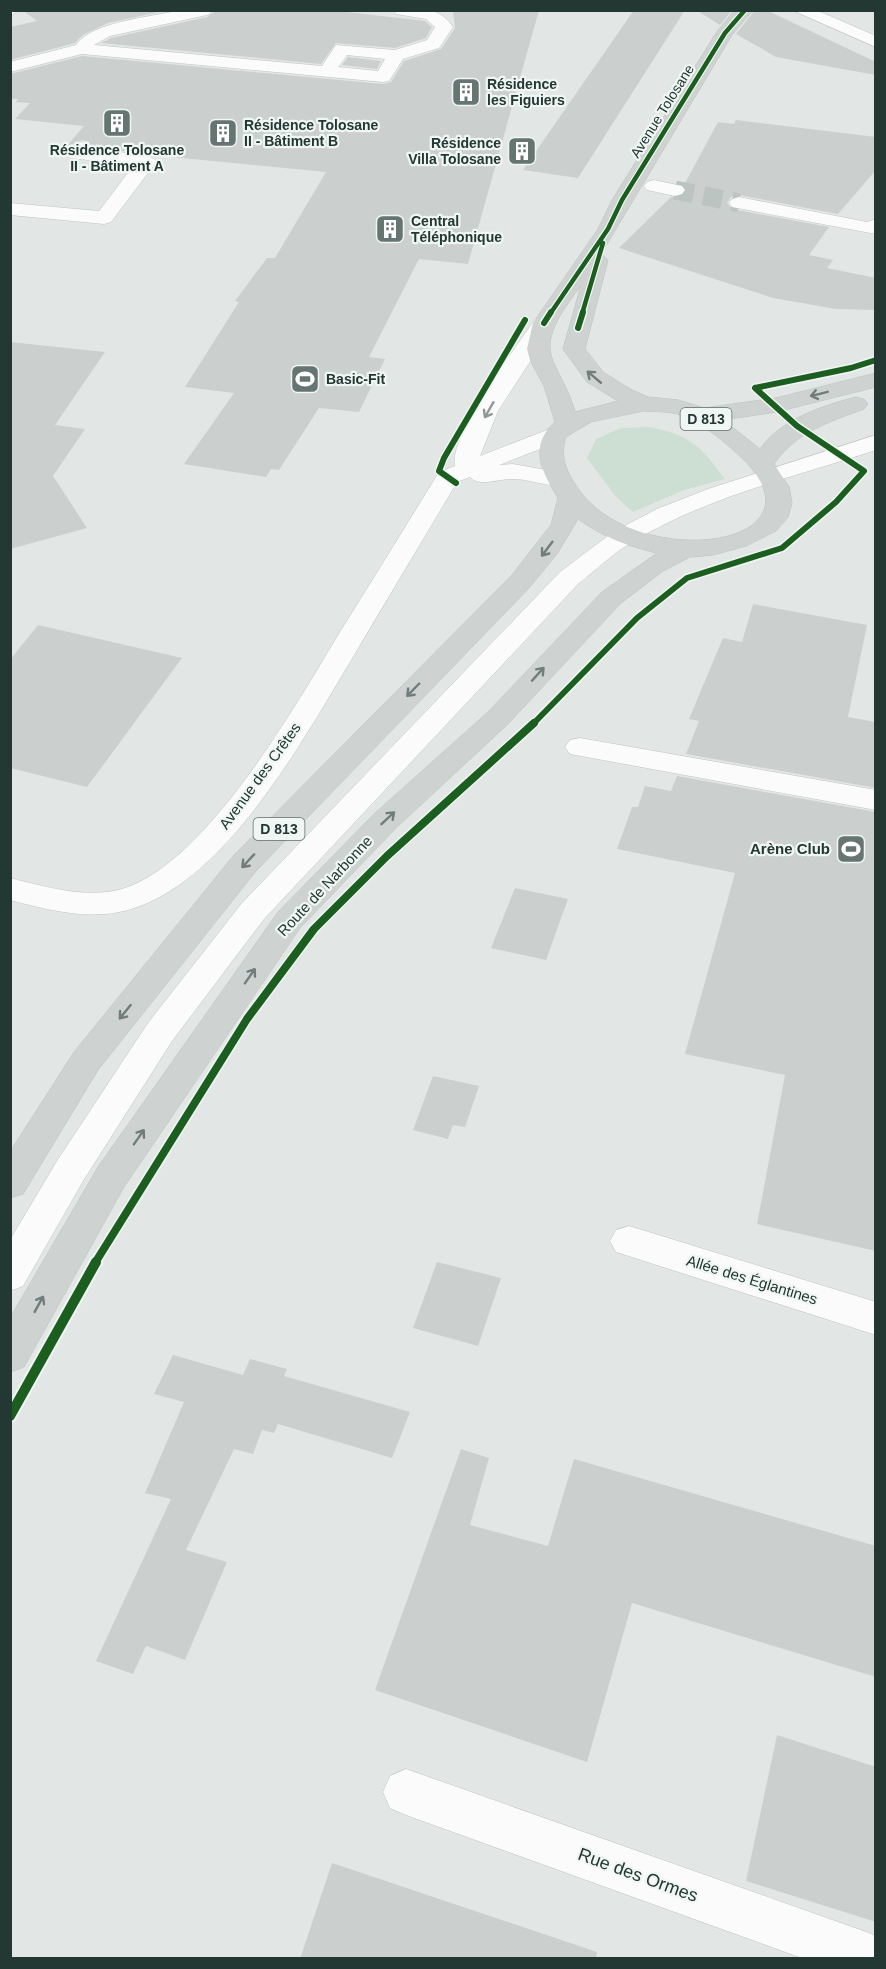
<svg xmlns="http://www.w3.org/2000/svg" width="886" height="1969" viewBox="0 0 886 1969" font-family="Helvetica,sans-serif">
  <rect width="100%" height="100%" fill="#e2e7e5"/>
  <!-- green -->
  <path fill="#cddfd3" d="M649 427C690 435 700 445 725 479L684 490 633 512 616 497 587 458 596 439 621 428Z"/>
  <!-- building -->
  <path fill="#cbd0ce" d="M22 10H168L108 23 83 35 75 43 10 60V27L37 21Z
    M217 10H330L425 21 432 27 426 38 395 48 336 43 321 64 101 43 111 38 207 17Z
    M453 10H539L468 264 419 259 369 357 385 359 359 412 319 408 279 470 271 469 266 477 184 464 234 393 185 387 239 302 235 301 267 258H275L326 172 151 155 92 147 89 142 82 140 66 147 84 126 15 119 30 103 16 102 18 99H10V74L82 56 383 84 391 82 404 61 441 49 455 28Z
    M634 10H685L578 178 523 170Z
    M696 10H732L720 25Z
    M755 10H766L876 62V75L776 57 736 34Z
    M348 57 381 61 377 69 342 65Z
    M736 120 876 137V170L838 214 739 195 731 197 727 203 732 209 829 227 809 255 833 260 827 268 876 278V310L836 309 773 298 619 248 671 197 684 195 687 190 684 185 718 122 734 124Z
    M10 342 105 352 55 425 85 429 53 476 87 528 10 549Z
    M753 604 867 625 848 717 876 722V788L686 754 699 721 689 719 723 638 742 642Z
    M38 625 182 658 87 787 10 768V660Z
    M677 776 876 812V1251L757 1224 785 1075 685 1054 735 873 617 849 632 807H638L645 786 671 791Z
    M515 888 568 899 546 960 491 948Z
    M433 1076 479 1086 465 1127 453 1125 448 1139 413 1130Z
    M437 1262 501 1278 478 1346 413 1328Z
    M173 1355 243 1375 250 1359 287 1369 284 1376 410 1412 392 1458 278 1424 274 1433 262 1430 253 1454 234 1449 186 1550 227 1562 185 1660 146 1646 133 1674 96 1661 171 1499 145 1493 184 1402 154 1394Z
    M461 1449 489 1458 470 1525 548 1546 574 1459 876 1546V1677L632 1603 587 1762 375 1690Z
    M777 1735 876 1767V1922L746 1881Z
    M332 1863 597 1952 596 1959H300Z"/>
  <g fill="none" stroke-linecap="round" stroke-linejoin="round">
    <!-- minor-tunnel -->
    <path stroke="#bcc4c1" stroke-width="19" stroke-dasharray="19 10" stroke-linecap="butt" d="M675 190 739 203"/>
    <!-- minor casing -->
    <g stroke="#bfc4c2" stroke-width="1">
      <path id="minor" d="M10 10H19L10 16Z
        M181 10H215L207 15 110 36 94 45 322 66 336 45 395 50 427 40 435 27 426 19 396 14 394 10C419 10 437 4 453 27L439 48 403 59 389 81 383 82 82 54 10 72V62L76 45C92 21 153 17 181 10ZM347 55 385 59 378 71 338 67Z
        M792 10H816L876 36V47Z
        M81 142 88 144 90 149 147 155 157 161 111 222 104 224 10 215V203L99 211 134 165 70 158 67 154 74 144Z
        M654 180 682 186 685 190 682 194 675 196 647 190 644 186 647 182Z
        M739 197 867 222 876 219V234L732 207 729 203 732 199Z
        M544 316 552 318 555 323 498 411 480 456 547 430H563L567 435 563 440 499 465 513 464 568 474 571 479 568 484C549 489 530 478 511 479 499 479 479 487 470 477L457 482C424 538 390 594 357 650 307 733 233 871 140 906 97 923 53 911 10 900V878C46 887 86 899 122 889 206 864 296 705 340 632 372 581 404 529 436 477L439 472 455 466C448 438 518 344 536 318Z
        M876 435V450C794 477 706 497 632 542 613 553 596 570 578 584L264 919 172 1041 83 1181 23 1286 10 1291V1240L57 1161 148 1023 242 903 560 572 613 532 657 509 708 489Z
        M580 738 876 790V810L570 754 565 747 570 740Z
        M629 1226 876 1302V1335L616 1252 610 1241 616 1230Z
        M406 1769 869 1933 876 1936V1958H802L406 1815 390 1808 383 1792 390 1776Z"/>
    </g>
    <!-- major casing -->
    <g stroke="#bcc3c1" stroke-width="1">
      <path id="major" d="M735 10H753L732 35 601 254 608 260 585 349 603 372 630 389 648 397 678 400 704 408 776 398 876 373V387L776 412 723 420 760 449C781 419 822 406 856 397L864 399 868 404 864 409C829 422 796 432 774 464L789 487 792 503 788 517 776 531 746 546 713 555 690 557 663 571 620 604 508 724 396 828 300 928 124 1187 24 1367 10 1372V1318L98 1167 278 912 374 814 488 712 602 592 657 553C627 546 603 537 578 519L557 554 529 588 256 871 98 1070 23 1194 10 1198V1152L74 1052 234 855 511 576 551 525 558 498C542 473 528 445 555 422L544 386 530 360 527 349 533 323 598 229 612 200 716 33ZM581 285 563 349 587 382 618 401 575 412C569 390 561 380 553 361 541 334 567 306 581 285ZM644 411C656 412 669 411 680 415 703 423 726 443 743 459 833 549 630 574 575 484 565 469 560 454 566 437L591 422Z"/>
    </g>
    <!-- minor -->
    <use href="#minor" fill="#fbfbfb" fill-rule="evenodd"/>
    <!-- major -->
    <use href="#major" fill="#ced3d2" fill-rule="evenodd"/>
    <!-- cycleway-far3 casing -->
    <g stroke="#f0f6f3" stroke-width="7">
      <path id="cycleway-far3" d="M550 314 608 229 622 200 725 33 745 10
        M582 314 603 243"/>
    </g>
    <!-- cycleway-far2 casing -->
    <g stroke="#f0f6f3" stroke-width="9">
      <path id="cycleway-far2" d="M544 323 551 312
        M578 328 583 312
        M755 388 851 368 876 360
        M456 483 439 471 444 458 525 320
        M532 725 637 618 687 578 782 548 836 502 864 471 797 426 755 388"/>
    </g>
    <!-- cycleway-far1 casing -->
    <g stroke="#f0f6f3" stroke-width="11">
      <path id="cycleway-far1" d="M95 1263 247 1019 314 929 387 856 534 723"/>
    </g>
    <!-- cycleway casing -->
    <g stroke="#f0f6f3" stroke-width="14">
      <path id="cycleway" d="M10 1416 96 1262"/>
    </g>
    <!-- cycleway-far3 -->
    <use href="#cycleway-far3" stroke="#1b5e20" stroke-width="4.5"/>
    <!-- cycleway-far2 -->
    <use href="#cycleway-far2" stroke="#1b5e20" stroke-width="6"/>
    <!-- cycleway-far1 -->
    <use href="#cycleway-far1" stroke="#1b5e20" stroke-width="8"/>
    <!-- cycleway -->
    <use href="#cycleway" stroke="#1b5e20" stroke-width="10"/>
  </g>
  <!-- one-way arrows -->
  <defs><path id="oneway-shaft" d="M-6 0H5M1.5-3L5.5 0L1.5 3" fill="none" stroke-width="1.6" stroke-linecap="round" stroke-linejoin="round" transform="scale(1.5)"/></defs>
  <g stroke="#707d7b">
    <use href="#oneway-shaft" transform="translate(594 377) rotate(-140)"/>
    <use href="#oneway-shaft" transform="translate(819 394) rotate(166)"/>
    <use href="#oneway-shaft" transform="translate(547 549) rotate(127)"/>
    <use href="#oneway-shaft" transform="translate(538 674) rotate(-48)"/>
    <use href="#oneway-shaft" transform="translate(413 690) rotate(134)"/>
    <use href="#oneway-shaft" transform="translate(388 818) rotate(-43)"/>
    <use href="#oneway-shaft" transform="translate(248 861) rotate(133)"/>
    <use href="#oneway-shaft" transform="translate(250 976) rotate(-55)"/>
    <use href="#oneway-shaft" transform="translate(125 1012) rotate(129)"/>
    <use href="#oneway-shaft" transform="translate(139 1137) rotate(-55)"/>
    <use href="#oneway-shaft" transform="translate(39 1304) rotate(-61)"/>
  </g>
  <use stroke="#8f9997" href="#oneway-shaft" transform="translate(489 410) rotate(120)"/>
  <!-- icons -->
  <defs>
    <g id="building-square" transform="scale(1.5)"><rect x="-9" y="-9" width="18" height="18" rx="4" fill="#667571" stroke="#f0f6f3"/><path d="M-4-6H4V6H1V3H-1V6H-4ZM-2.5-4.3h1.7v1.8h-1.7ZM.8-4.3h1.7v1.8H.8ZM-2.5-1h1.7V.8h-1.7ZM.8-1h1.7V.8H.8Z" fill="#fff"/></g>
    <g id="stadium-square" transform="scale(1.5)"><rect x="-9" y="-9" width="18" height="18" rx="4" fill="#667571" stroke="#f0f6f3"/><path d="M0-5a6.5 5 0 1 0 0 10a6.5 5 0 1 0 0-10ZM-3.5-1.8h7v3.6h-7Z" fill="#fff"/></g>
  </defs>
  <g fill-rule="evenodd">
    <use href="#building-square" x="466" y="92"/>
    <use href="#building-square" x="117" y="123"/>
    <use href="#building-square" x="223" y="133"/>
    <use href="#building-square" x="522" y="151"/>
    <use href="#building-square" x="390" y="229"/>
    <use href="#stadium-square" x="305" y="379"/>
    <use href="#stadium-square" x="851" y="849"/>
  </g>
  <g text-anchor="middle" stroke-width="4.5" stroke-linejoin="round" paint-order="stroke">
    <!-- far-poi labels -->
    <g font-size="14" font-weight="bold" fill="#233733" stroke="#f0f6f3" text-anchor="start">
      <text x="487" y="89">Résidence<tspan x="487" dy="16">les Figuiers</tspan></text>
      <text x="244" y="130">Résidence Tolosane<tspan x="244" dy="16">II - Bâtiment B</tspan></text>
      <text x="501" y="148" text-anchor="end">Résidence<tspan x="501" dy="16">Villa Tolosane</tspan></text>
      <text x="117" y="155" text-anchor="middle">Résidence Tolosane<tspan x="117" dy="16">II - Bâtiment A</tspan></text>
      <text x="411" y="226">Central<tspan x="411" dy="16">Téléphonique</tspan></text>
      <text x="326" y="384">Basic-Fit</text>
    </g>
    <!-- far-street labels -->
    <g font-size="14" fill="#233733" stroke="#f0f6f3">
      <text transform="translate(662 111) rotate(-58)" y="5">Avenue Tolosane</text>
    </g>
    <!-- shield labels -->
    <g fill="#f0f6f3" stroke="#60706d" stroke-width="1.5">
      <rect x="680.5" y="408" width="51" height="22" rx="4.5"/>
      <rect x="253.5" y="818" width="51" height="22" rx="4.5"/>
    </g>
    <g font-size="14" font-weight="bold" fill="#233733">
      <text x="706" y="424">D 813</text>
      <text x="279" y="834">D 813</text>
    </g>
    <!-- street labels -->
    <g font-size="15" fill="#233733" stroke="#f0f6f3">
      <text transform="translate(260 776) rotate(-54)" y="5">Avenue des Crêtes</text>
      <text transform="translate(325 886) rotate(-47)" y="5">Route de Narbonne</text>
      <text transform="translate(752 1280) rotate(17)" y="5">Allée des Églantines</text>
    </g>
    <!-- poi labels -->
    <g font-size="15" font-weight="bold" fill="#233733" stroke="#f0f6f3" text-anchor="end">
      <text x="830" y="854">Arène Club</text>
    </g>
    <!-- near-street labels -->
    <g font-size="18" fill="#233733" stroke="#f0f6f3">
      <text transform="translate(638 1875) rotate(20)" y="6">Rue des Ormes</text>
    </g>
  </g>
  <!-- border -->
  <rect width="886" height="1969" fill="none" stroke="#233733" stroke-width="24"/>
</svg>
